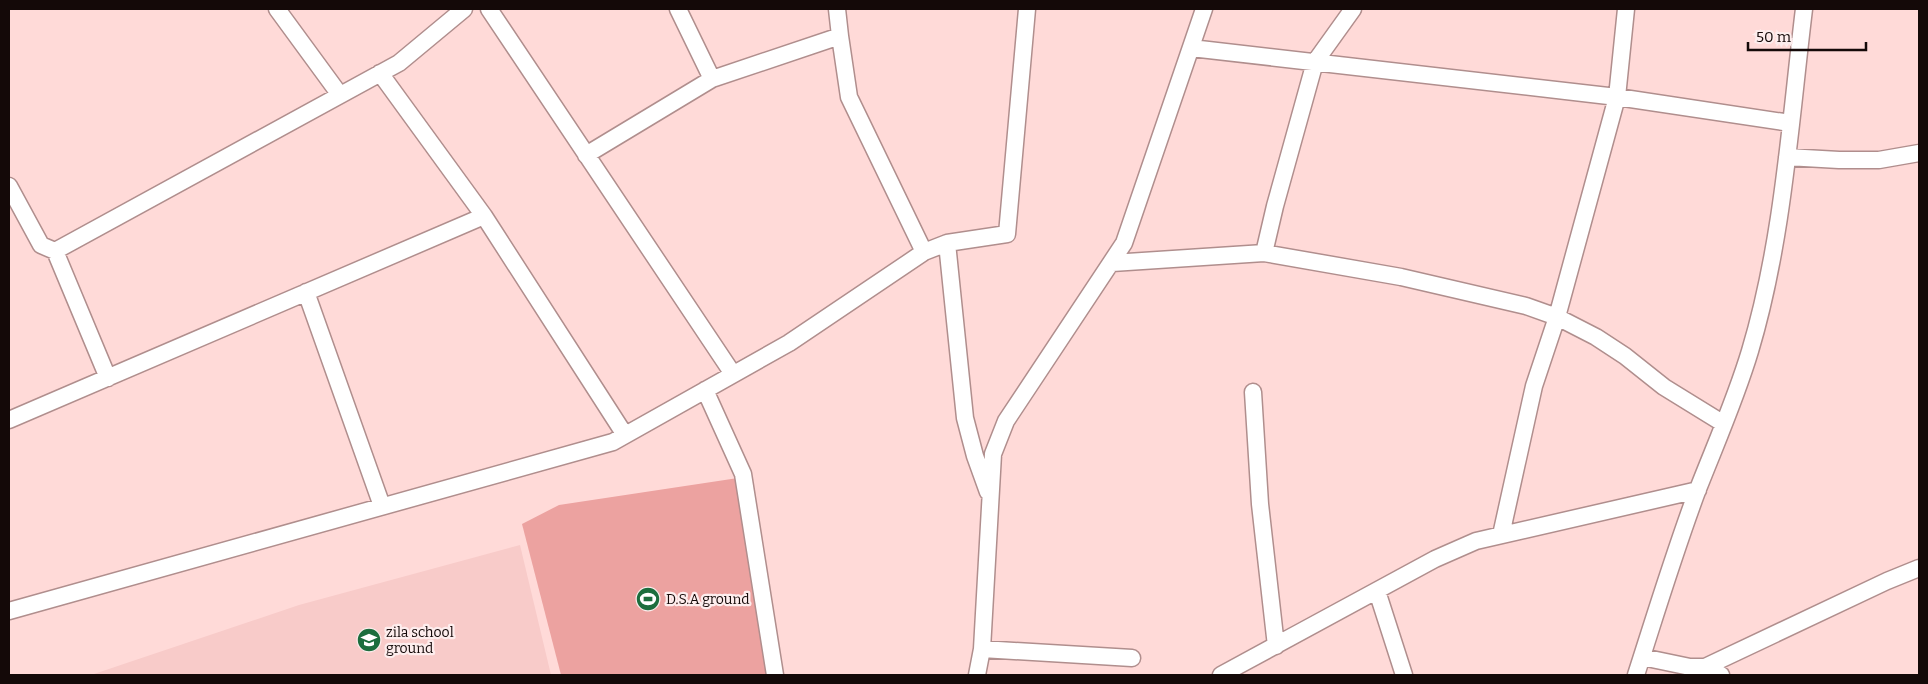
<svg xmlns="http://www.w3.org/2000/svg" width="1928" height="684" viewBox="0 0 1928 684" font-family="Bitter,serif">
  <rect width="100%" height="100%" fill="#ffdad8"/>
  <!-- built -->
  <path fill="#f8cbc9" d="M520 545 551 675H91L299 605Z"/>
  <!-- green -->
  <path fill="#eca2a0" d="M738 478 767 675H561L522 524 559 505Z"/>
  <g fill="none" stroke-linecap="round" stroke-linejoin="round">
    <!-- minor casing -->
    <g stroke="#b08e8d" stroke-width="19">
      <path id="minor" d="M277 9 340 95
        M489 9 733 374
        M678 9 712 79 840 36 837 9
        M1353 9 1315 62 1275 206 1264 253 1401 277 1526 306 1557 317 1596 337 1625 356 1664 387 1724 424
        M840 36 849 97 924 252 947 243 965 418 975 456 988 492
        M1191 48 1617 97 1790 123
        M380 73 484 216
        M586 155 712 79
        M1787 157 1839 160H1879L1919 153
        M9 186 41 245 55 251 399 63 464 9
        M947 243 1007 234 1027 9
        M55 251 108 378
        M1112 263 1264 253
        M306 292 382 506
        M705 390 743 474 775 675
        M1253 392 1260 504 1276 646
        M9 420 484 216 625 435
        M1501 535 1534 386 1557 317 1617 97 1626 9
        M1377 591 1404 675
        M9 611 613 442 789 343 924 252
        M982 649 1132 658
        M1642 657 1690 667H1705L1887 581 1919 568
        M1705 667 1721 675
        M977 675 982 649 993 454 1006 421 1124 243 1204 9
        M1221 675 1435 559 1476 541 1698 490
        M1636 675C1656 613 1675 550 1698 489 1716 443 1736 398 1750 351 1783 241 1790 123 1804 9"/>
    </g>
    <!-- minor -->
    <use href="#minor" stroke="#fff" stroke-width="16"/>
  </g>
  <!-- icons -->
  <defs>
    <g id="stadium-disc" transform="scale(1.25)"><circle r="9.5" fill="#1c6d3d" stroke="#fdeded"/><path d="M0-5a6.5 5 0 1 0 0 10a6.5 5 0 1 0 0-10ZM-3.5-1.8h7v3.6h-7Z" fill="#fff"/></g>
    <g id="school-disc" transform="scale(1.25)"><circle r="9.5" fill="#1c6d3d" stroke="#fdeded"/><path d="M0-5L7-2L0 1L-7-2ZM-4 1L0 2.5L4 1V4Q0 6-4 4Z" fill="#fff"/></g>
  </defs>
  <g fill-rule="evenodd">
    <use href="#stadium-disc" x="648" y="599"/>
    <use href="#school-disc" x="369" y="640"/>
  </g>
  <g text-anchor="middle" stroke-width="4.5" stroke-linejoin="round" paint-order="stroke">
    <!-- poi labels -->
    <g font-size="14" fill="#140908" stroke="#fdeded" text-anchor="start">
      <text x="666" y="604">D.S.A ground</text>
      <text x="386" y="637">zila school<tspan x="386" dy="16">ground</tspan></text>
    </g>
  </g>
  <!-- border -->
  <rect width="1928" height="684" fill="none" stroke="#140908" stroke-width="20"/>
  <!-- scale -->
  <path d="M1748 42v8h118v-8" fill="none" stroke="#140908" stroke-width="2.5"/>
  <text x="1756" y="42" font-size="15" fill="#140908" stroke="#fdeded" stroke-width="4" paint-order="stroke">50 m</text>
</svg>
